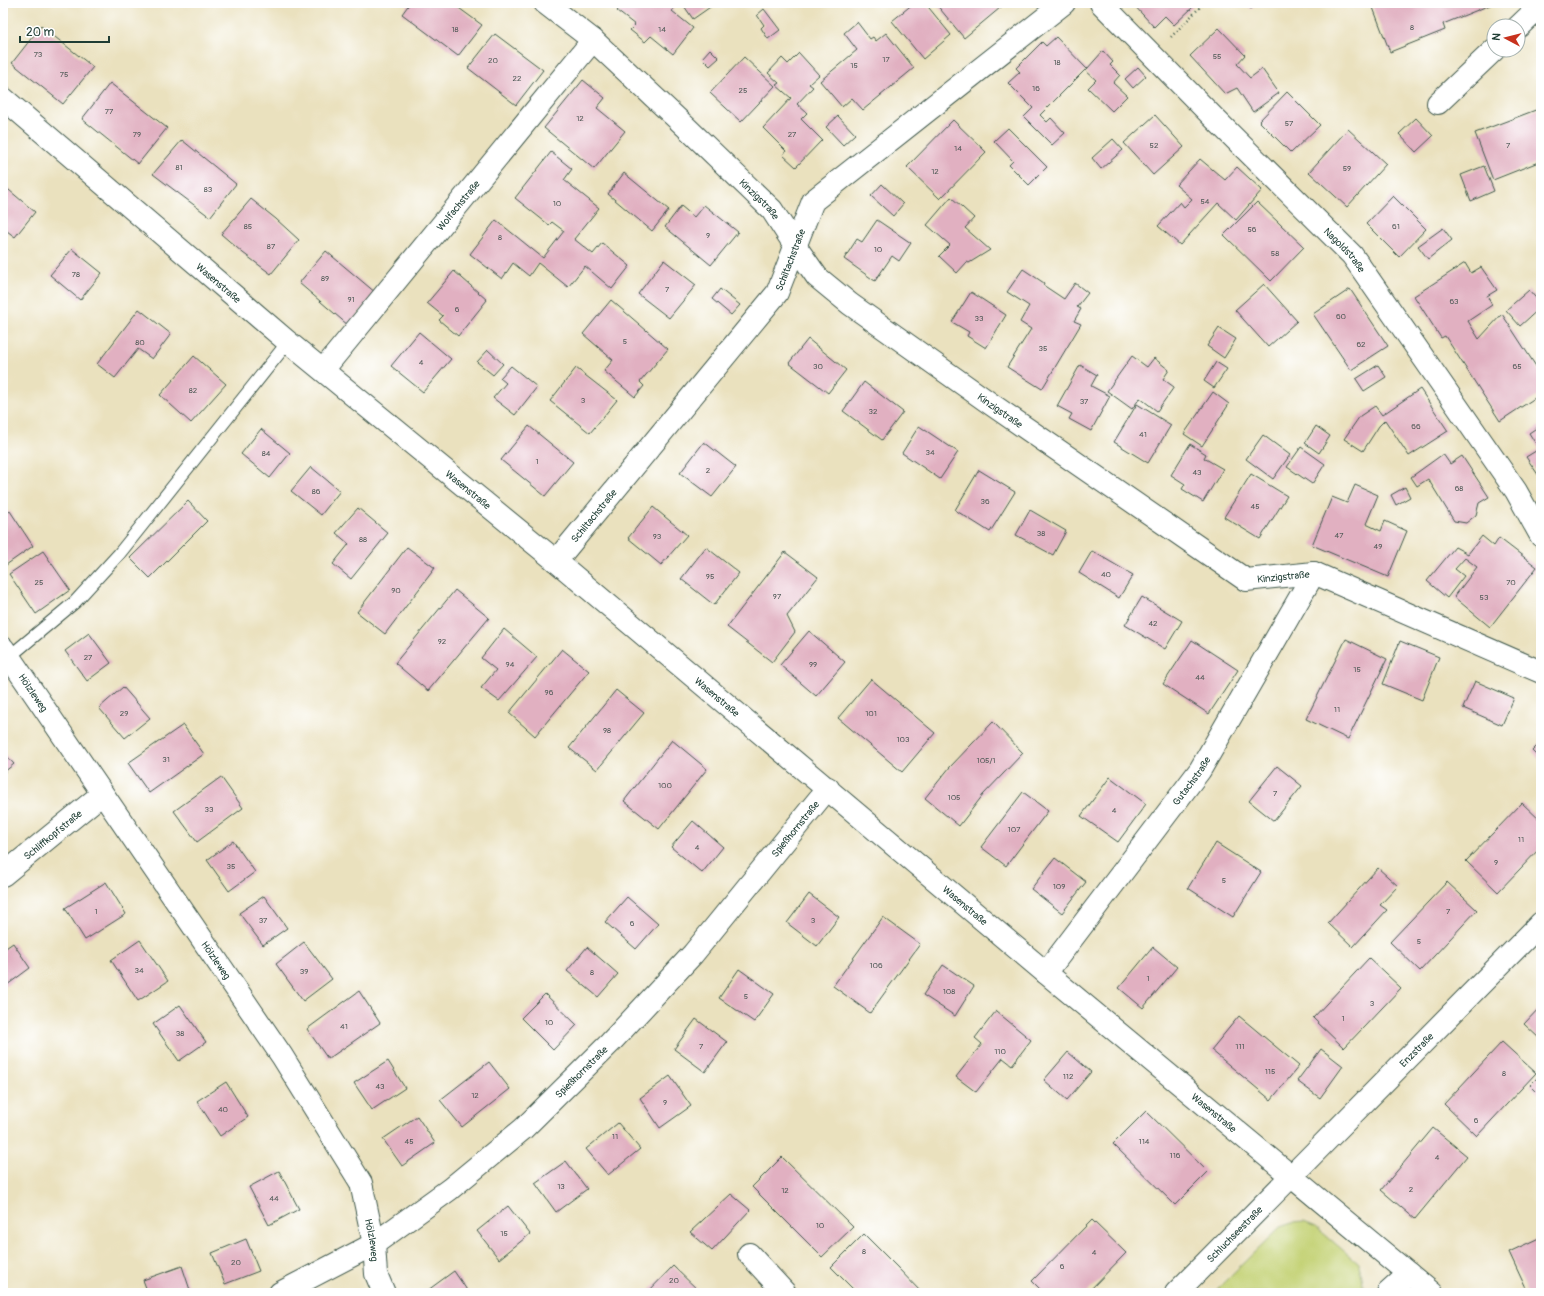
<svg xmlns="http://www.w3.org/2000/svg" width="1544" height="1296" viewBox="0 0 1544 1296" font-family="Pangolin,sans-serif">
  <rect width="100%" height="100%" fill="#fff"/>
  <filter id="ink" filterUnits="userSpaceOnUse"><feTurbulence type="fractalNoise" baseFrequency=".025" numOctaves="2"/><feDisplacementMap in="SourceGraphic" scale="8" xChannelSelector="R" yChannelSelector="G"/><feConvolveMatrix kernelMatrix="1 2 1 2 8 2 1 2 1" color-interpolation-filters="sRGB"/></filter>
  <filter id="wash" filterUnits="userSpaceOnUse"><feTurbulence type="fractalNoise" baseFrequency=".012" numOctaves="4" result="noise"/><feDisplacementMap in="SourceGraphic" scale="16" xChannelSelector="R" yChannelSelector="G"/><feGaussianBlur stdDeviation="0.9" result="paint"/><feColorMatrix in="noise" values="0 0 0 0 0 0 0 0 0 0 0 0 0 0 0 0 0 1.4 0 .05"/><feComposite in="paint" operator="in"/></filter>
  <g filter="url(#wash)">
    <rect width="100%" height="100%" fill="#eae1be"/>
    <!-- green -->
    <path fill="#c3d173" stroke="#718754" d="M1304 1222 1316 1227 1358 1263 1362 1276 1363 1287 1360 1293H1213L1280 1227 1292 1223Z"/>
    <g id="blocks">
      <!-- building -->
      <path fill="#e1b0c1" d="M410 3H452L482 25 458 56 402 14Z
        M624 3H670L675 7 672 11 693 28 673 54 651 36 645 42 630 30 635 25 617 11Z
        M682 3H716L693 19Z
        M914 3H925L951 35 923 59 892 21Z
        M937 3H1006L964 38 936 4Z
        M1132 3H1189L1193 7 1174 25 1165 16 1154 27Z
        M1245 3H1257L1251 9Z
        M1376 3H1495L1443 24 1445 30 1390 52 1372 5Z
        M764 9 780 30 768 39 761 28 764 25 757 15Z
        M857 22 870 39 873 37 876 41 886 33 914 68 863 110 852 98 842 107 820 81 857 50 844 33Z
        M41 26 93 67 63 104 12 63Z
        M1219 28 1245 55 1237 64 1250 78 1262 69 1279 93 1253 112 1237 88 1225 94 1190 56Z
        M495 34 543 70 516 105 468 68Z
        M1056 37 1087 69 1103 51 1113 62 1110 65 1120 75 1113 83 1127 96 1112 111 1088 88 1096 80 1085 70 1040 115 1047 122 1051 118 1065 133 1052 145 1024 117 1033 108 1008 83 1020 72 1016 68 1042 42 1046 46Z
        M710 49 719 58 710 66 702 58Z
        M799 53 819 75 809 84 813 87 797 104 807 113 801 119 822 140 796 167 783 155 786 151 763 128 791 98 776 85 779 83 768 73 782 58 788 64Z
        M744 57 775 86 741 122 710 93Z
        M1138 67 1146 76 1133 88 1125 79Z
        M583 80 605 98 597 108 625 131 594 169 544 128Z
        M110 83 167 128 138 164 82 119Z
        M1287 92 1320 125 1291 153 1259 121Z
        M1541 108V161L1493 180 1475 133Z
        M1155 115 1184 147 1153 175 1124 143Z
        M838 116 855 134 843 145 826 127Z
        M1416 118 1433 136 1416 152 1399 134Z
        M953 120 986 152 940 199 907 167Z
        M1008 128 1047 167 1029 185 1009 165 1013 161 994 141Z
        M1348 129 1386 164 1347 207 1309 172Z
        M1113 139 1123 150 1101 169 1092 158Z
        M182 140 236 184 210 217 153 174Z
        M551 152 572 169 564 180 599 208 574 239 593 254 602 243 630 266 612 289 585 266 568 287 538 263 529 276 513 263 502 279 470 254 496 220 543 258 564 231 552 222 549 225 515 198Z
        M1200 159 1225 180 1237 167 1262 190 1236 220 1218 203 1180 245 1158 226 1180 202 1184 207 1192 199 1176 185Z
        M1484 166 1494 191 1471 201 1461 175Z
        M624 173 669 210 652 231 608 194Z
        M882 184 903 204 893 216 871 196Z
        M3 185 35 212 15 237 3 228Z
        M1393 196 1426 229 1399 257 1366 224Z
        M951 197 974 218 965 228 990 250 969 263 967 262 957 273 939 256 950 245 927 225Z
        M251 199 276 219 299 240 271 274 243 253 221 234Z
        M1257 202 1304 247 1271 281 1224 235Z
        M704 205 738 232 711 265 665 227 681 206 694 217Z
        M877 220 911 243 899 261 892 256 875 281 844 259 857 239 862 242Z
        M1443 228 1452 240 1428 259 1418 246Z
        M72 249 102 273 80 300 50 275Z
        M326 251 376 293 349 326 299 283Z
        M664 260 696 285 669 318 638 294Z
        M1465 263 1471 273 1481 267 1497 290 1487 296 1492 305 1468 321 1479 339 1502 314 1541 374V394L1500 421 1445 336 1441 338 1414 296Z
        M1023 269 1044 283 1043 285 1064 299 1075 283 1088 293 1077 307 1081 309 1074 321 1081 324 1042 389 1007 367 1031 329 1020 322 1029 306 1007 292Z
        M454 271 487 300 458 336 439 320 443 316 427 303Z
        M1264 284 1297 321 1268 347 1235 310Z
        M720 289 740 305 731 315 712 299Z
        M1350 289 1388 346 1351 370 1313 314Z
        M1529 290 1541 304V307L1520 326 1506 310Z
        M971 292 1006 315 986 348 967 336 969 332 952 322Z
        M611 300 668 349 640 382 644 386 635 397 604 371 613 360 583 334Z
        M139 309 171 334 152 359 138 349 115 378 97 364Z
        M1219 328 1236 339 1224 358 1207 346Z
        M419 332 451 359 423 392 391 366Z
        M808 339 846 370 828 393 789 363Z
        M488 350 503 364 493 375 477 362Z
        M194 356 226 384 191 423 160 395Z
        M1132 356 1147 367 1154 358 1169 370 1163 379 1174 387 1157 411 1140 398 1132 409 1107 391Z
        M1216 362 1227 369 1214 388 1204 381Z
        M1080 365 1097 375 1091 386 1110 396 1091 431 1069 419 1072 414 1057 406Z
        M1378 365 1386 377 1364 391 1356 379Z
        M511 366 537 387 515 415 493 398 506 383 500 378Z
        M576 368 617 400 590 433 550 401Z
        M864 382 903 412 882 440 843 411Z
        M1420 389 1448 431 1409 456 1385 420 1379 426 1363 451 1344 439 1360 416 1375 406 1382 415Z
        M1213 392 1229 404 1202 446 1184 434Z
        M1137 404 1171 425 1148 463 1114 442Z
        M1541 425V479L1526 457 1539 449 1529 433Z
        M529 426 573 462 545 496 501 460Z
        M919 426 958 452 940 479 902 453Z
        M1316 426 1330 436 1319 453 1305 443Z
        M261 429 290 453 270 478 241 454Z
        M1263 435 1290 455 1273 479 1246 459Z
        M704 442 736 467 712 497 680 473Z
        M1190 444 1206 454 1204 458 1223 469 1203 502 1182 489 1185 484 1171 475Z
        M1301 447 1325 464 1312 484 1287 467Z
        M1443 454 1450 464 1462 456 1489 497 1479 503 1476 515 1466 523 1454 521 1428 479 1417 486 1411 477Z
        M311 467 340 491 321 515 291 491Z
        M979 470 1015 492 990 532 955 510Z
        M1251 474 1287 496 1260 539 1224 517Z
        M1355 485 1378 495 1366 524 1381 531 1385 521 1407 531 1388 577 1312 545 1332 497 1347 503Z
        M1405 487 1410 497 1396 505 1391 495Z
        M188 501 207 521 150 578 130 558Z
        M653 507 687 535 661 565 628 538Z
        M358 508 388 533 351 579 333 564 349 544 336 533Z
        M1030 510 1066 531 1053 555 1016 535Z
        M10 511 33 546 6 565 3 560V515Z
        M1482 536 1494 546 1499 538 1537 567 1490 627 1454 597 1477 567 1465 558 1455 569 1464 576 1447 598 1427 581 1455 547 1468 554Z
        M407 547 435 568 385 634 357 612Z
        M706 547 739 573 714 605 681 579Z
        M43 551 70 590 36 614 9 574Z
        M1092 551 1133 575 1119 598 1079 573Z
        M785 552 818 577 787 616 795 632 772 662 727 627Z
        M455 590 489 618 428 691 395 663Z
        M1142 597 1182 621 1165 649 1125 625Z
        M504 629 537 657 499 701 481 688 496 670 481 658Z
        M809 631 845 662 816 696 780 665Z
        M89 633 111 663 87 681 65 651Z
        M1346 639 1387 659 1348 739 1306 719Z
        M1192 640 1238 670 1209 714 1163 684Z
        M1400 641 1439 657 1422 700 1383 684Z
        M562 649 589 671 535 736 509 713Z
        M871 679 935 733 902 772 838 718Z
        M1475 681 1514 698 1502 725 1463 708Z
        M123 687 150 718 125 738 99 708Z
        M616 690 644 713 597 770 569 748Z
        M993 722 1023 753 983 795 959 826 925 798 950 767Z
        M183 725 204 754 149 793 128 763Z
        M672 740 707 769 659 829 624 801Z
        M1541 742V760L1532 751Z
        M3 752 14 764 3 773Z
        M1277 766 1302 786 1274 821 1249 801Z
        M221 777 243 808 197 842 174 811Z
        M1110 777 1146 804 1118 842 1081 816Z
        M1023 792 1048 811 1006 866 981 847Z
        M1522 803 1541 821V847L1498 892 1466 861Z
        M693 821 723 847 702 873 671 847Z
        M233 841 255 872 229 891 207 860Z
        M1216 843 1261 872 1233 917 1188 888Z
        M1055 858 1086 882 1062 913 1031 889Z
        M1378 868 1398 886 1380 905 1387 910 1353 947 1328 923Z
        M106 882 126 914 85 940 65 908Z
        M1447 882 1477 910 1420 971 1390 942Z
        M809 894 839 917 817 946 787 923Z
        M264 896 287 928 263 945 239 913Z
        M627 897 658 924 636 949 605 922Z
        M883 917 920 944 870 1013 833 986Z
        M140 940 168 981 138 1001 111 960Z
        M304 942 332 979 303 1001 276 964Z
        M13 943 30 968 3 988V950Z
        M587 947 618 974 598 997 567 971Z
        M1153 947 1177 967 1143 1008 1119 988Z
        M1369 958 1401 988 1344 1048 1313 1018Z
        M943 965 974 986 955 1016 923 995Z
        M739 969 774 994 754 1022 719 998Z
        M359 991 380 1023 328 1059 307 1029Z
        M545 994 577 1025 553 1050 521 1018Z
        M180 1005 206 1042 179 1061 153 1024Z
        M1541 1006V1040L1524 1024Z
        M996 1011 1031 1040 1012 1065 1003 1058 976 1092 956 1077 982 1044 975 1038Z
        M1239 1016 1299 1066 1271 1100 1211 1050Z
        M696 1019 727 1042 705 1072 674 1049Z
        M1502 1042 1536 1073 1477 1136 1444 1104Z
        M1321 1049 1343 1066 1320 1098 1297 1081Z
        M1068 1052 1091 1072 1067 1100 1044 1080Z
        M388 1061 405 1088 372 1110 354 1083Z
        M489 1062 510 1089 462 1127 440 1100Z
        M1541 1074V1096L1530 1085Z
        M670 1076 691 1106 660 1128 640 1098Z
        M226 1082 248 1117 220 1136 197 1101Z
        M1146 1111 1208 1172 1175 1205 1113 1144Z
        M417 1116 435 1143 402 1166 383 1139Z
        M618 1123 640 1149 608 1175 586 1149Z
        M1433 1128 1467 1156 1415 1219 1381 1190Z
        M782 1157 853 1227 822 1257 752 1187Z
        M566 1161 587 1189 556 1212 535 1183Z
        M279 1171 299 1209 269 1225 249 1187Z
        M731 1194 750 1210 712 1251 690 1232Z
        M508 1206 530 1234 499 1259 477 1231Z
        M1092 1220 1126 1253 1087 1293H1044L1032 1281Z
        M864 1234 897 1267 922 1293H857L831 1267Z
        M1541 1237V1293H1528L1509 1252Z
        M246 1239 259 1271 225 1284 212 1253Z
        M182 1266 191 1293H148L143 1280Z
        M673 1266 701 1293H647Z
        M454 1271 469 1293H424Z"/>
    </g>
  </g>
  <g filter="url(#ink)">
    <use href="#blocks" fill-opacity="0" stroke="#3d5649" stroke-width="1"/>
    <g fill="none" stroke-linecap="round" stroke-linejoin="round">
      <!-- lane casing -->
      <g stroke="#3d5649" stroke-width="14">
        <path id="lane" d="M9 657 75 602 119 554 288 342"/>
      </g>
      <!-- street casing -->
      <g stroke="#3d5649" stroke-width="24">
        <g id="street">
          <path id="s1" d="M545 3 593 40 686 127 772 210 796 247 817 277 850 304 991 404 1246 580 1314 573 1541 672"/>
          <path id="s2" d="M1101 3 1213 117 1352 255 1516 491 1541 536"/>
          <path d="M1518 27 1541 5"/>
          <path id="s3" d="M3 98 288 342 556 561 1046 973 1432 1293"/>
          <path d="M1438 103 1494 50"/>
          <path id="s4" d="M323 370 593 40"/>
          <path id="s5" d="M556 561 777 293 813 201 1064 3"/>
          <path id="s6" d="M3 648 282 1056 361 1183 374 1244 376 1274 384 1293"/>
          <path id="s7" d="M3 875 102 794"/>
          <path id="s8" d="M1046 973 1200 770 1314 573"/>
          <path d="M749 1254 785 1293"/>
          <path id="s9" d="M280 1293 374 1244 450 1189 523 1129 610 1043 693 954 828 788"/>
          <path id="s10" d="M1176 1293 1541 923"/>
          <path d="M1388 1293 1409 1274"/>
        </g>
      </g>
      <!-- path -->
      <path stroke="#3d5649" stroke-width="2.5" stroke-dasharray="1 3" stroke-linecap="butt" d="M1171 37 1204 3"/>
      <!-- lane -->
      <use href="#lane" stroke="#fff" stroke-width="12"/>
      <!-- street -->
      <use href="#street" stroke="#fff" stroke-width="22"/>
    </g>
  </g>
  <g text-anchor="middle" stroke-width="3" stroke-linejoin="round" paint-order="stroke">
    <!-- number labels -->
    <g font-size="8" fill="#505a57">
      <text x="1412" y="30">8</text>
      <text x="455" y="32">18</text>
      <text x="662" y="32">14</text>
      <text x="38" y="57">73</text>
      <text x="1217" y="59">55</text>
      <text x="886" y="62">17</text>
      <text x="493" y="63">20</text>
      <text x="1057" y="65">18</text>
      <text x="854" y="68">15</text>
      <text x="64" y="77">75</text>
      <text x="517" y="81">22</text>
      <text x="1036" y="91">16</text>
      <text x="743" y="93">25</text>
      <text x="109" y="114">77</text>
      <text x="580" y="121">12</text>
      <text x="1289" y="126">57</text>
      <text x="137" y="137">79</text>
      <text x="792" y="137">27</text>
      <text x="1154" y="148">52</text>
      <text x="1508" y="148">7</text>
      <text x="958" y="151">14</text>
      <text x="179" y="170">81</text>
      <text x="1347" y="171">59</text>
      <text x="935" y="174">12</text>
      <text x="208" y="192">83</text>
      <text x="1205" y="204">54</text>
      <text x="557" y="206">10</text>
      <text x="248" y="229">85</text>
      <text x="1396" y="229">61</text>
      <text x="1252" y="232">56</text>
      <text x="708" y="238">9</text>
      <text x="500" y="240">8</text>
      <text x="271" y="249">87</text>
      <text x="878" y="252">10</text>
      <text x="1275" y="256">58</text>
      <text x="76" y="277">78</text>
      <text x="325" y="281">89</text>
      <text x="667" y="292">7</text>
      <text x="351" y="302">91</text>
      <text x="1454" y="304">63</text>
      <text x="457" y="312">6</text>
      <text x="1341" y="319">60</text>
      <text x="979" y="321">33</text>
      <text x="625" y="344">5</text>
      <text x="140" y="345">80</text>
      <text x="1361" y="347">62</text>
      <text x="1043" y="351">35</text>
      <text x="421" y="365">4</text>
      <text x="818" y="369">30</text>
      <text x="1517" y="369">65</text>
      <text x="193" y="393">82</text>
      <text x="583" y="403">3</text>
      <text x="1084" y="404">37</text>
      <text x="873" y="414">32</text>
      <text x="1416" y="429">66</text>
      <text x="1143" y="437">41</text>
      <text x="930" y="455">34</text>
      <text x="266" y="456">84</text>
      <text x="537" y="464">1</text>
      <text x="708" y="473">2</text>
      <text x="1197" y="475">43</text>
      <text x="1459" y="491">68</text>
      <text x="316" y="494">86</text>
      <text x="985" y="504">36</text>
      <text x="1255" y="509">45</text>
      <text x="1041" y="536">38</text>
      <text x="1339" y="538">47</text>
      <text x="657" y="539">93</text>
      <text x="363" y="542">88</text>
      <text x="1378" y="549">49</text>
      <text x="1106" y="577">40</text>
      <text x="710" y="579">95</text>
      <text x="39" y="585">25</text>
      <text x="1511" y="585">70</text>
      <text x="396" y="593">90</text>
      <text x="777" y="599">97</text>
      <text x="1484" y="600">53</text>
      <text x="1153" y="626">42</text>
      <text x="442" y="644">92</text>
      <text x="88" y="660">27</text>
      <text x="510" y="667">94</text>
      <text x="813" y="667">99</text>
      <text x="1357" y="672">15</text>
      <text x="1200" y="680">44</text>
      <text x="549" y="695">96</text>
      <text x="1337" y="712">11</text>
      <text x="124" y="716">29</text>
      <text x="871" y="716">101</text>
      <text x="607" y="733">98</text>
      <text x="903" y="742">103</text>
      <text x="166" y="762">31</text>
      <text x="986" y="763">105/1</text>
      <text x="665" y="788">100</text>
      <text x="1275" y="796">7</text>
      <text x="954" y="800">105</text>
      <text x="209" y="812">33</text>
      <text x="1114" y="813">4</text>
      <text x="1014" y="832">107</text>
      <text x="1521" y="842">11</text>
      <text x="697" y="850">4</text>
      <text x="1496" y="865">9</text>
      <text x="231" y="869">35</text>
      <text x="1224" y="883">5</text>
      <text x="1059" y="889">109</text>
      <text x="96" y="914">1</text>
      <text x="1448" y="914">7</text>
      <text x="263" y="923">37</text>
      <text x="813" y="923">3</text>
      <text x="632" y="926">6</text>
      <text x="1419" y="944">5</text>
      <text x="876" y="968">106</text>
      <text x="139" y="973">34</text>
      <text x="304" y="974">39</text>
      <text x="592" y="975">8</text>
      <text x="1148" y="981">1</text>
      <text x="949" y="994">108</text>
      <text x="746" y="999">5</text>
      <text x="1372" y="1006">3</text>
      <text x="1343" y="1021">1</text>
      <text x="549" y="1025">10</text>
      <text x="344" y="1029">41</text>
      <text x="180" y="1036">38</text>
      <text x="701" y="1049">7</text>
      <text x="1240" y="1049">111</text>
      <text x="1000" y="1054">110</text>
      <text x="1270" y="1074">115</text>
      <text x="1504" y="1076">8</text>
      <text x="1068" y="1079">112</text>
      <text x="380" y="1089">43</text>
      <text x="475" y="1098">12</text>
      <text x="665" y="1105">9</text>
      <text x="223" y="1112">40</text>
      <text x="1476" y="1123">6</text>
      <text x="615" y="1139">11</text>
      <text x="409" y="1144">45</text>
      <text x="1144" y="1144">114</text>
      <text x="1175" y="1158">116</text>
      <text x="1437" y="1160">4</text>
      <text x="561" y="1189">13</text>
      <text x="1411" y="1192">2</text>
      <text x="785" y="1193">12</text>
      <text x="274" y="1201">44</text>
      <text x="820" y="1228">10</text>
      <text x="504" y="1236">15</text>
      <text x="864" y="1254">8</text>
      <text x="1094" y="1255">4</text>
      <text x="236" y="1265">20</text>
      <text x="1062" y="1269">6</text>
      <text x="674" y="1283">20</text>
    </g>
    <!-- street labels -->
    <g font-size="10" fill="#1f3d34" stroke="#fff">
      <text dy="4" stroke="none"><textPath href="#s1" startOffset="291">Kinzigstraße</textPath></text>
      <text dy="4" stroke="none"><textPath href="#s4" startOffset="213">Wolfachstraße</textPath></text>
      <text dy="4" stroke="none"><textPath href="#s2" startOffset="347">Nagoldstraße</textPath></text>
      <text dy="4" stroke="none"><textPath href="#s5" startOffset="383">Schiltachstraße</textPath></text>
      <text dy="4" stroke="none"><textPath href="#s3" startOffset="284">Wasenstraße</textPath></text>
      <text dy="4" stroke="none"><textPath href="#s1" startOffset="615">Kinzigstraße</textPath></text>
      <text dy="4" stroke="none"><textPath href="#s3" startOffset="608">Wasenstraße</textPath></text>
      <text dy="4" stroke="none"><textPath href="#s5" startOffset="59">Schiltachstraße</textPath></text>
      <text dy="4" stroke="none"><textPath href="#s1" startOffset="951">Kinzigstraße</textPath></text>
      <text dy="4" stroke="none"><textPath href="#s6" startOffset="54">Hölzleweg</textPath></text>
      <text dy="4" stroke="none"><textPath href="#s3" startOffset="932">Wasenstraße</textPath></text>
      <text dy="4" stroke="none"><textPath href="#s8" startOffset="241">Gutachstraße</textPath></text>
      <text dy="4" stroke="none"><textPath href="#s9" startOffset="700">Spießhornstraße</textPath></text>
      <text dy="4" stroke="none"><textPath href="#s7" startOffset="64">Schliffkopfstraße</textPath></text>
      <text dy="4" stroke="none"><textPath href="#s3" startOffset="1256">Wasenstraße</textPath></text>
      <text dy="4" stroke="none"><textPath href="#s6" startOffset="378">Hölzleweg</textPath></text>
      <text dy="4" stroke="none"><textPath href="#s10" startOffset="342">Enzstraße</textPath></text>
      <text dy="4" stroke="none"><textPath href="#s9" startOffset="376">Spießhornstraße</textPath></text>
      <text dy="4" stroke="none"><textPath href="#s3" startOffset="1580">Wasenstraße</textPath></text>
      <text dy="4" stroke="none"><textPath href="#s10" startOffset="83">Schluchseestraße</textPath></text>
      <text dy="4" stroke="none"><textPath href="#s6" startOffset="702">Hölzleweg</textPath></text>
    </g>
  </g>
  <!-- margin -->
  <rect width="1544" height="1296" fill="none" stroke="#fff" stroke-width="16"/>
  <!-- north arrow -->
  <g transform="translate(1506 38) rotate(277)"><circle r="19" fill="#ffffff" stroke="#a5b1ae"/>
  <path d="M0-3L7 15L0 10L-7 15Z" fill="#c8321e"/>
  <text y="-6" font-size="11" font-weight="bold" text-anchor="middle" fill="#1f3d34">N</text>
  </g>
  <!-- scale -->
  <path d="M20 36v6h89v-6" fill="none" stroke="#1f3d34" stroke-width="2"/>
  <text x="26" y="36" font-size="12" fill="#1f3d34" stroke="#ffffff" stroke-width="3" paint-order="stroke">20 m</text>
</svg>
